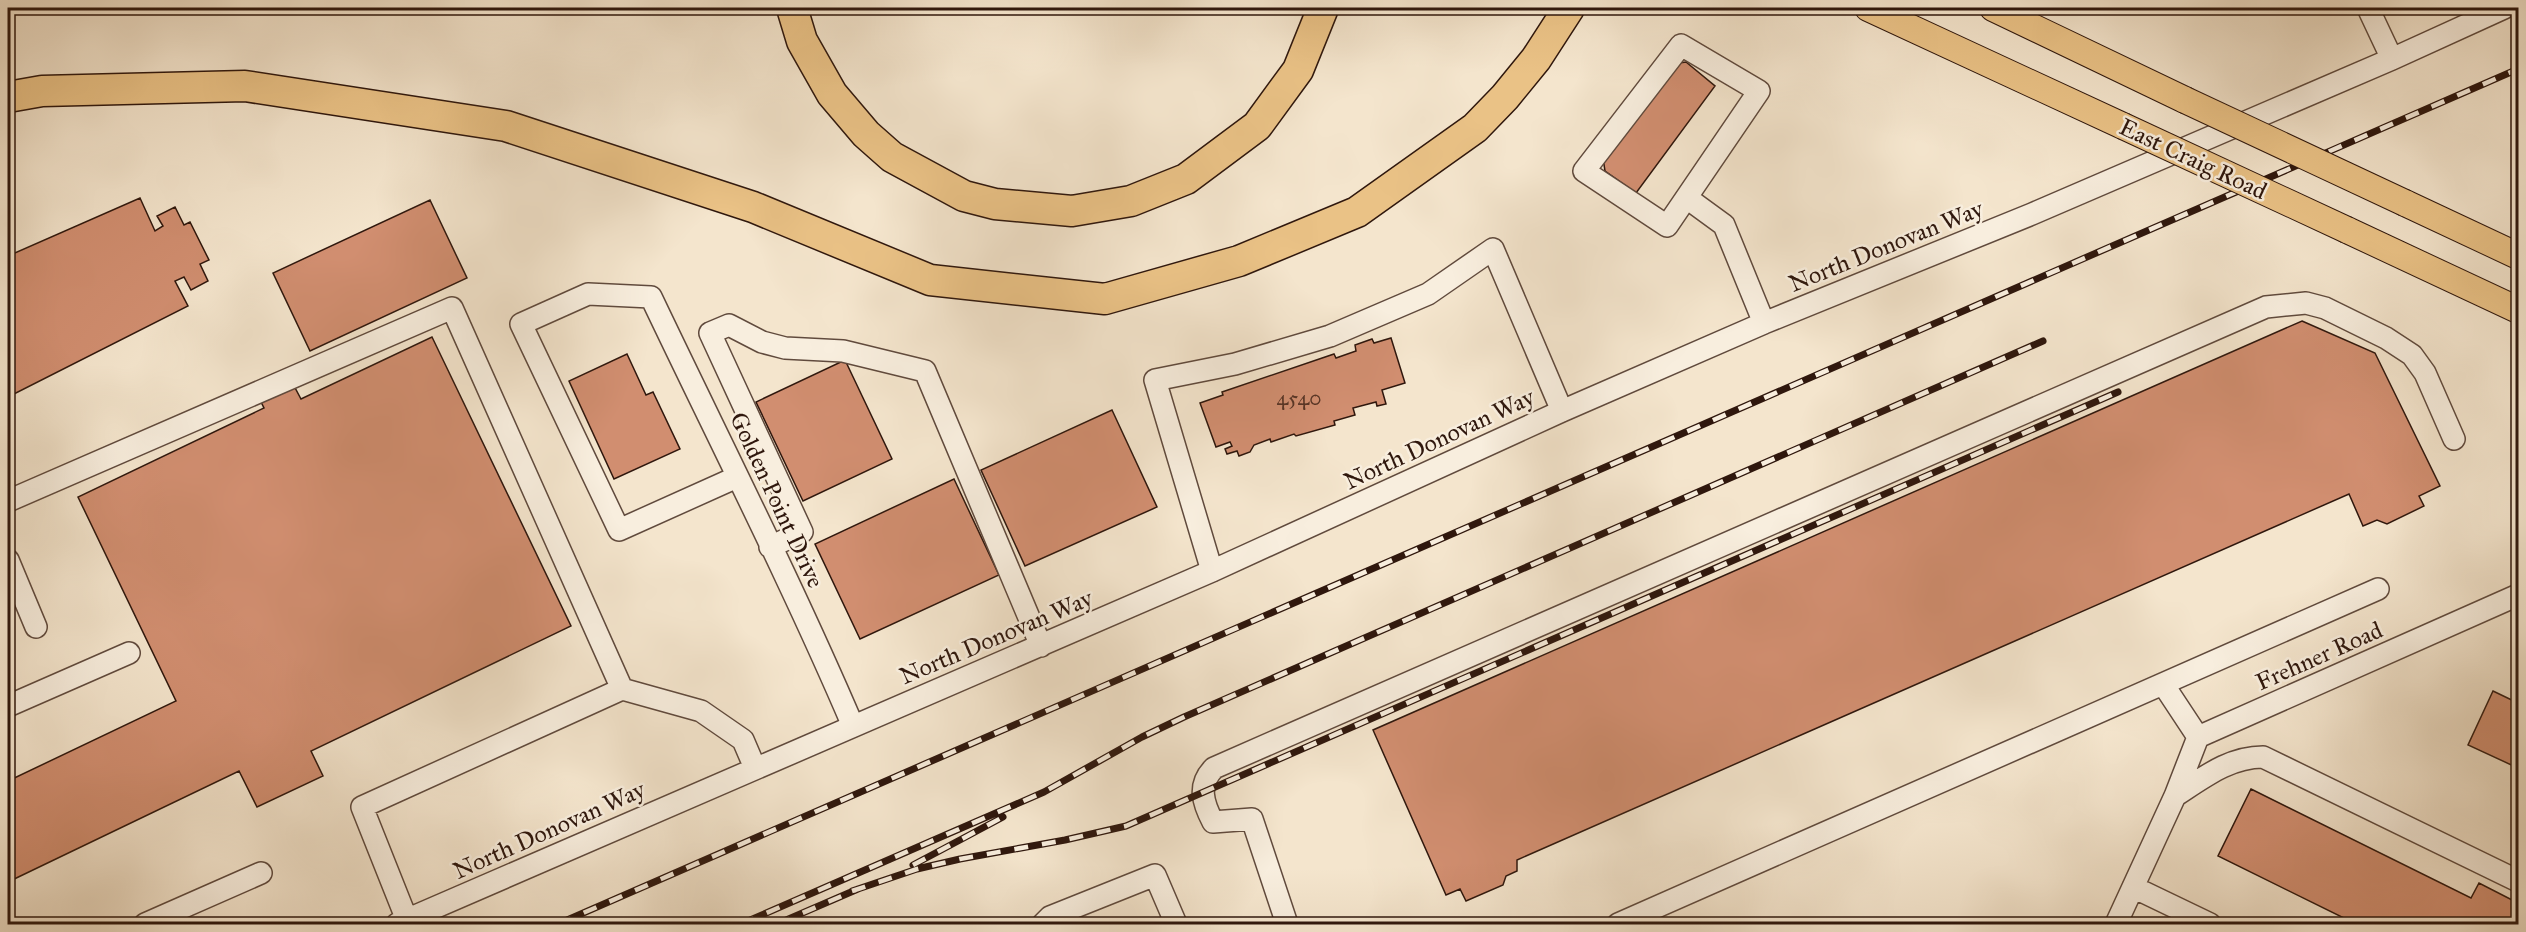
<svg xmlns="http://www.w3.org/2000/svg" width="2526" height="932" viewBox="0 0 2526 932" font-family="'IM FELL Great Primer',serif">
  <rect width="100%" height="100%" fill="#f4e5cd"/>
  <filter id="stains"><feTurbulence type="fractalNoise" baseFrequency=".00333" numOctaves="4"/><feColorMatrix values="0 0 0 0 .2 0 0 0 0 .09 0 0 0 0 .02 0 0 0 .5 -.17"/></filter>
  <radialGradient id="worn" r=".72"><stop offset=".6" stop-color="#630" stop-opacity="0"/><stop offset="1" stop-color="#630" stop-opacity=".3"/></radialGradient>
  <!-- building -->
  <path fill="#d18e70" stroke="#2f170d" stroke-width="1.5" d="M1686 62 1715 86 1636 193 1605 171 1603 158 1672 64Z
    M140 198 155 231 163 226 157 216 175 207 184 225 190 222 209 260 200 264 208 281 191 290 184 277 175 281 188 306 8 397V256Z
    M430 200 467 278 310 351 273 273Z
    M2302 321 2375 353 2440 486 2419 496 2424 506 2387 524 2377 520 2363 526 2349 494 1517 860V871L1506 876 1503 885 1466 901 1460 889 1446 895 1373 730Z
    M432 337 571 626 311 751 323 776 257 807 239 771 8 882V781L176 701 78 497 264 408 260 400 293 384 301 399Z
    M1391 338 1405 383 1382 390 1386 404 1377 406 1376 402 1353 408 1355 415 1334 421 1335 425 1296 436 1294 434 1271 442 1270 439 1254 445 1250 452 1239 456 1237 451 1227 454 1225 449 1232 446 1230 442 1216 447 1200 403 1223 395 1222 392 1334 354 1336 358 1356 351 1355 345 1372 339 1374 343Z
    M627 354 646 395 653 392 680 449 614 479 569 381Z
    M845 360 892 459 803 501 756 402Z
    M1112 410 1157 507 1025 566 981 470Z
    M954 479 999 575 860 639 815 544Z
    M2493 691 2518 703V768L2468 745Z
    M2251 789 2471 898 2479 883 2518 903V924H2356L2218 856Z"/>
  <g fill="none" stroke-linecap="round" stroke-linejoin="round">
    <!-- minor casing -->
    <g stroke="#604a3d" stroke-width="24">
      <path id="minor" d="M2368 8 2392 59
        M1681 45 1759 91 1667 226 1584 171Z
        M1687 198 1724 225 1764 323
        M737 477 619 530 521 324 588 294 651 297C719 440 791 581 853 726
        M8 501 452 308 622 689
        M770 547 802 532 710 333 729 325 762 342 785 348 843 351 925 371 1041 646
        M8 560 36 627
        M1212 571 1155 380 1235 364 1330 336 1428 294 1493 249 1562 411
        M2163 684 2198 737
        M8 706 129 653
        M2175 796C2203 778 2229 757 2263 757L2518 881
        M2133 887 2210 924
        M407 920 362 807 622 689 701 711 743 740 755 768
        M145 924 261 873
        M397 924 1212 571 1562 411 1764 323 2032 214 2392 59 2504 8
        M1043 924 1050 917 1155 875 1176 924
        M1287 924 1252 819 1213 822C1203 803 1197 785 1214 768L2266 307 2306 303 2325 308 2386 338 2412 355 2425 373 2454 439
        M1618 924 2378 589
        M2116 924 2175 796 2198 737 2518 595"/>
    </g>
    <!-- major casing -->
    <g stroke="#2f170d" stroke-width="28">
      <path id="major" d="M1868 8 2123 126
        M1993 8 2185 100
        M2405 203 2518 256
        M2347 230 2518 310"/>
    </g>
    <!-- highway casing -->
    <g stroke="#2f170d" stroke-width="33">
      <path id="highway" d="M792 8 802 41 832 94 866 134 892 157 964 196 995 204 1072 211 1131 201 1186 179 1257 126 1298 70 1323 8
        M8 97 42 91 245 86 506 126 753 207 930 280 1105 299 1239 261 1357 212 1475 128 1505 97 1536 59 1569 8"/>
    </g>
    <!-- minor -->
    <use href="#minor" stroke="#f8eede" stroke-width="21"/>
    <!-- major -->
    <use href="#major" stroke="#eac286" stroke-width="26"/>
    <!-- highway -->
    <use href="#highway" stroke="#eac286" stroke-width="30"/>
    <!-- rail casing -->
    <g stroke="#2f170d" stroke-width="7">
      <path id="rail" d="M913 865 1003 817
        M852 891 917 869 960 859 1065 840 1126 826 2118 392
        M558 924 2518 69
        M741 924 1044 792 1142 737 1184 717 2043 341
        M777 924 858 889"/>
    </g>
    <!-- rail -->
    <use href="#rail" stroke="#f8eede" stroke-width="4.5" stroke-dasharray="14" stroke-linecap="butt"/>
    <!-- major-bridge casing -->
    <g stroke="#2f170d" stroke-width="28" stroke-linecap="butt">
      <path id="major-bridge" d="M2185 100 2405 203
        M2123 126 2347 230"/>
    </g>
    <!-- major-bridge -->
    <use href="#major-bridge" stroke="#eac286" stroke-width="26"/>
  </g>
  <g text-anchor="middle" stroke-width="5" stroke-linejoin="round" paint-order="stroke">
    <!-- number labels -->
    <g font-size="21" fill="#583526">
      <text x="1299" y="405">4540</text>
    </g>
    <!-- street labels -->
    <g font-size="24" fill="#2f170d" stroke="#f8eede">
      <text transform="translate(2193 159) rotate(25)" y="8">East Craig Road</text>
      <text transform="translate(1886 246) rotate(-22)" y="8">North Donovan Way</text>
      <text transform="translate(1439 439) rotate(-25)" y="8">North Donovan Way</text>
      <text transform="translate(777 500) rotate(65)" y="8">Golden Point Drive</text>
      <text transform="translate(996 637) rotate(-23)" y="8">North Donovan Way</text>
      <text transform="translate(2319 656) rotate(-24)" y="8">Frehner Road</text>
      <text transform="translate(549 830) rotate(-24)" y="8">North Donovan Way</text>
    </g>
  </g>
  <!-- margin -->
  <rect width="2526" height="932" fill="none" stroke="#f4e5cd" stroke-width="30"/>
  <rect x="9" y="9" width="2508" height="914" fill="none" stroke="#2f170d" stroke-width="3"/>
  <rect x="15" y="15" width="2496" height="902" fill="none" stroke="#2f170d" stroke-width="1.5"/>
  <rect width="100%" height="100%" filter="url(#stains)"/>
  <rect width="100%" height="100%" fill="url(#worn)"/>
</svg>
